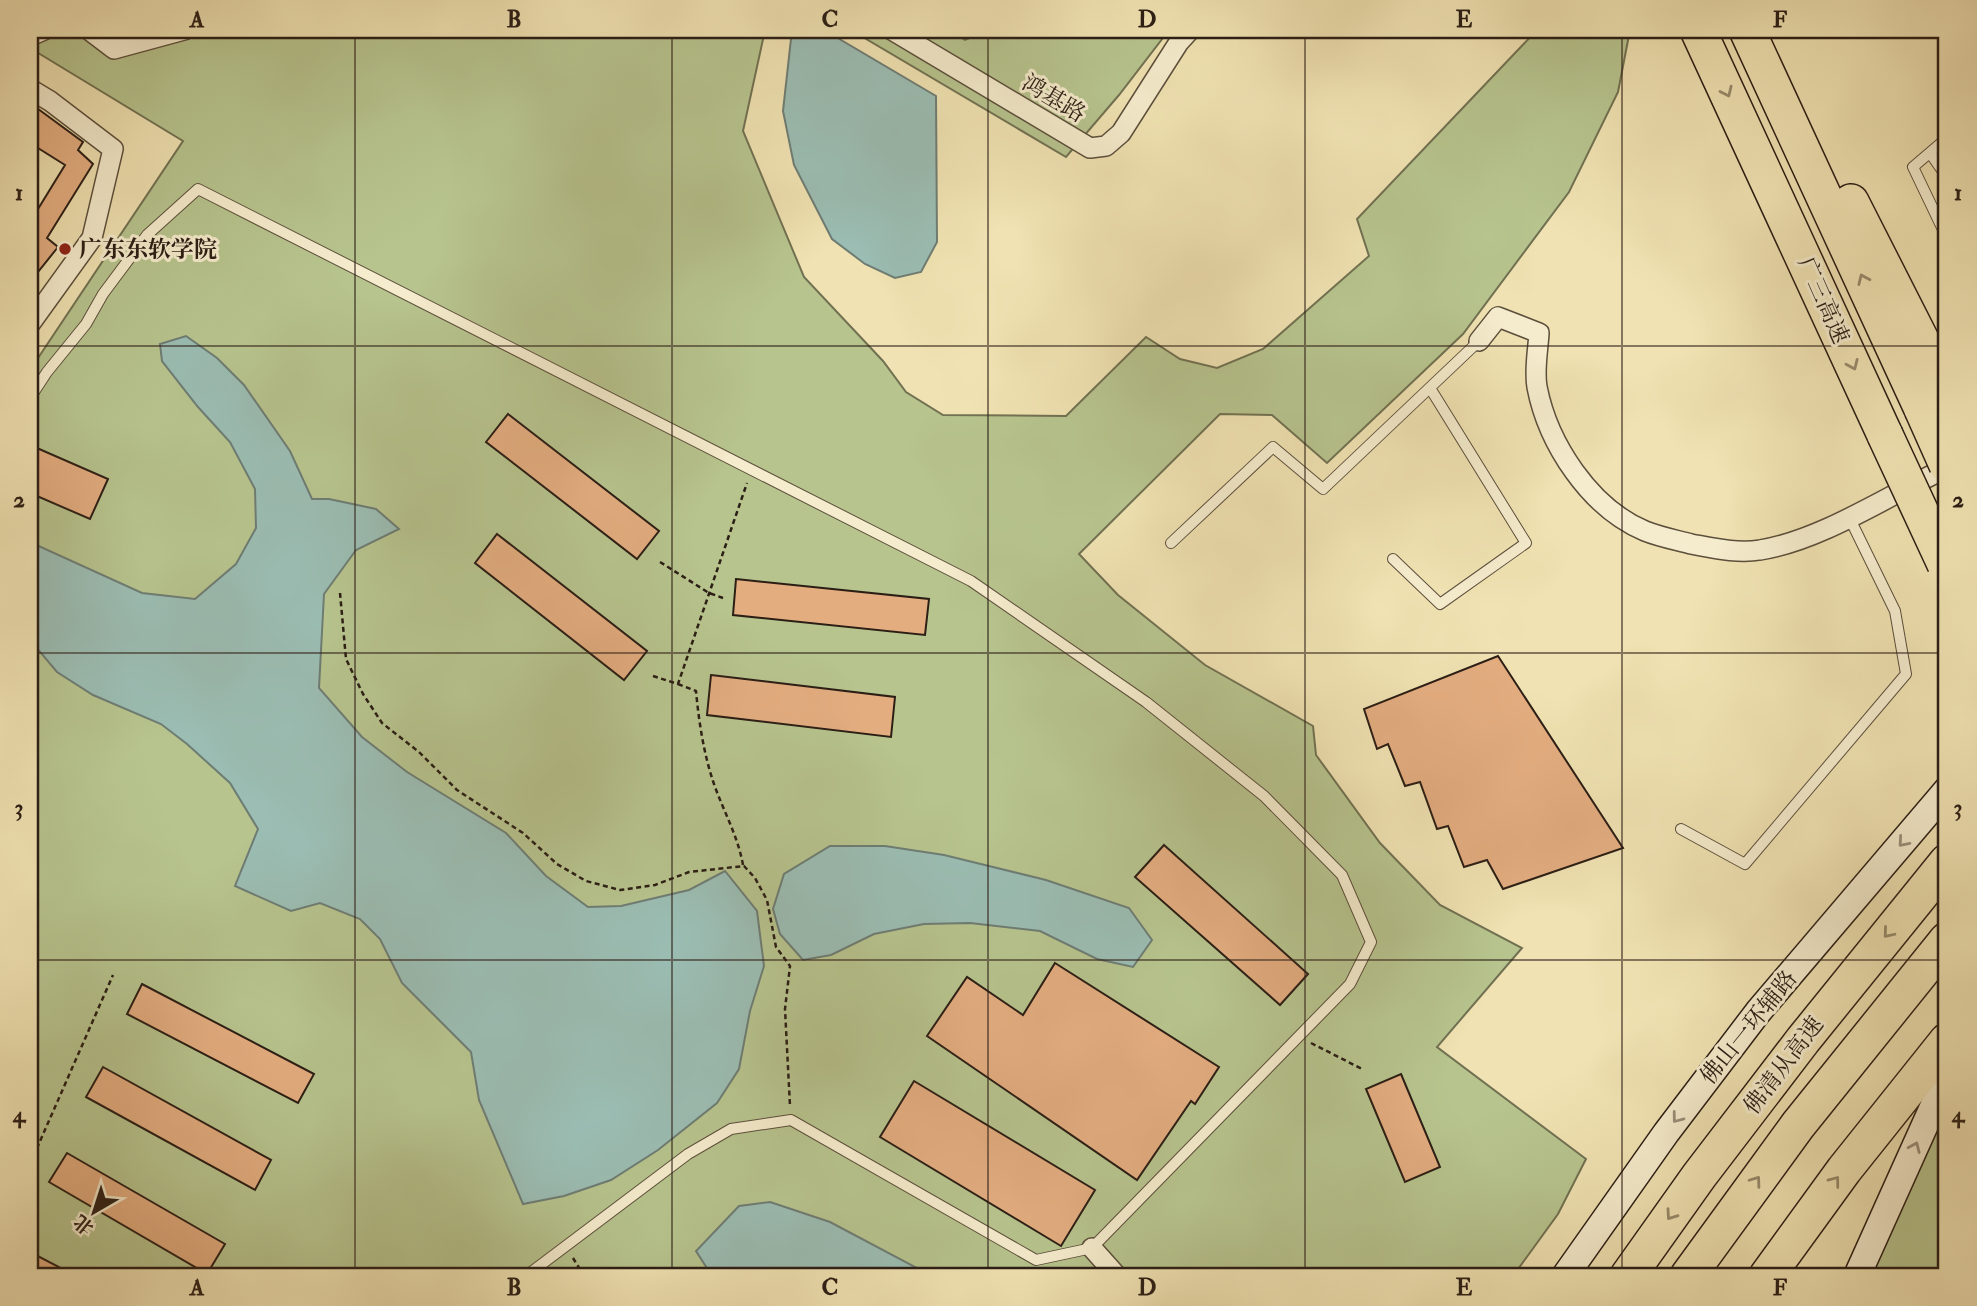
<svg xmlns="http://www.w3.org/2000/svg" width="1977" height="1306" viewBox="0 0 1977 1306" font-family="'IM FELL Double Pica','Noto Serif SC',serif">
  <rect width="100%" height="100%" fill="#f0e2b2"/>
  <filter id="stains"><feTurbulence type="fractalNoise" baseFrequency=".00286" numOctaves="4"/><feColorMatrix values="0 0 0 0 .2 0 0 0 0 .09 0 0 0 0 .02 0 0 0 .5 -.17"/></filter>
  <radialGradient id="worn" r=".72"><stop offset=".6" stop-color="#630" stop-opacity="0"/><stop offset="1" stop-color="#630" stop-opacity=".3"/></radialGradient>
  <!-- green -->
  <path fill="#b7c48e" stroke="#717152" stroke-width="2" d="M30 30H765L743 131 804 277 883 361 906 392 943 415 1066 416 1146 337 1180 359 1217 368 1263 349 1369 256 1357 219 1537 30H1630L1618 92 1569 192 1463 334 1327 463 1272 415 1220 414 1079 554 1118 595 1205 665 1313 726 1316 755 1380 843 1440 905 1522 948 1437 1047 1586 1159 1558 1214 1513 1276H30V370L183 141 30 48Z
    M851 30H949L965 40 989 30H1169L1119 95 1066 157Z
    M1947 1102V1276H1870Z"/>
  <!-- water -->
  <path fill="#9bbdb3" stroke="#6e7d74" stroke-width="2" d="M792 30H824L936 96 937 242 921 272 895 278 865 264 832 239 794 165 783 111Z
    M186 336 217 358 244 385 290 451 312 499H329L376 509 399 529 356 550 324 594 319 688 362 737 407 772 506 833 546 876 588 907 621 906 689 890 725 871 757 911 764 966 750 1011 739 1069 717 1103 658 1150 611 1180 564 1196 523 1204 479 1100 471 1052 402 983 380 939 360 919 320 903 291 911 235 886 258 829 230 783 187 744 161 724 93 695 57 672 30 640V542L142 593 195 599 236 564 256 528 255 489 230 442 198 407 162 361 160 344Z
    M830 846H885L944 855 1046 880 1129 908 1152 940 1133 967 1097 959 1040 931 970 923 924 924 874 934 831 955 803 960 780 934 773 909 784 874Z
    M770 1202 830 1222 932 1276H712L696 1251 739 1206Z"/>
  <!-- building -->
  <path fill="#e3ad80" stroke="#2b1e15" stroke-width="2" d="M30 103 83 142 78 150 93 164 47 238 58 247 30 282V222L65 165 30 143Z
    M508 414 659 531 637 559 486 442Z
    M30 445 108 479 90 519 30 493Z
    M497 534 647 651 624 680 475 563Z
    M736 579 929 599 925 635 733 615Z
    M1498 656 1623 848 1503 889 1487 860 1464 867 1448 826 1437 829 1420 782 1405 786 1388 744 1377 749 1364 709Z
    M711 675 895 697 891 737 707 715Z
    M1164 845 1308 974 1280 1005 1135 877Z
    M1055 963 1219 1067 1195 1104 1191 1101 1137 1180 927 1036 967 977 1023 1015Z
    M142 984 314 1074 298 1103 127 1014Z
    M103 1067 271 1160 255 1190 86 1097Z
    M1401 1074 1440 1167 1405 1182 1366 1089Z
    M914 1081 1095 1190 1061 1246 880 1137Z
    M67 1153 225 1244 207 1274 49 1182Z
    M30 1252 76 1276H30Z"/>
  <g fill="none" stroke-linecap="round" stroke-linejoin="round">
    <!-- service casing -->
    <g stroke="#5c4f3c" stroke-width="12">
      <path id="service" d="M1947 138 1913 167 1947 238
        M1930 153 1947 177
        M30 398 47 372 86 324 103 294 147 235 198 189 971 581 1146 702 1264 796 1342 875 1371 942 1350 984 1092 1248 1036 1260 791 1120 731 1129 688 1154 526 1276
        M1171 543 1273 447 1323 489 1479 341
        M1393 559 1440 604 1526 543 1430 388
        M1681 829 1745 864 1906 674 1895 611 1849 517"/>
    </g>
    <!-- minor casing -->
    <g stroke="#5c4f3c" stroke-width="22">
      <path id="minor" d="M89 30 114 49 184 30
        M892 30 1090 148 1106 146 1121 133 1179 42 1190 30
        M30 31 35 34 44 30
        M30 89 50 101 113 149 92 238 30 324
        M1479 341 1498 317 1539 333C1538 350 1534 370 1537 387 1548 444 1590 508 1645 531 1660 537 1676 540 1691 544 1713 548 1738 554 1760 550 1818 541 1883 499 1936 473L1947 464
        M1092 1248 1117 1276"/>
    </g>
    <!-- secondary casing -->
    <g stroke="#2b1e15" stroke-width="29">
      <path id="secondary" d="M1565 1276 1666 1133 1758 1012 1947 790
        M1857 1276 1947 1076"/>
    </g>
    <!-- motorway casing -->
    <g stroke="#2b1e15" stroke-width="38">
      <path id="motorway" d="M1698 30 1885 435
        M1747 30 1922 409
        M1851 202 1947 391
        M1628 1276 1699 1176 1803 1040 1947 862
        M1688 1276 1798 1125 1947 940
        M1767 1276 1844 1170 1947 1041"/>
    </g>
    <!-- path -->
    <path stroke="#2b1e15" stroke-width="2.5" stroke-dasharray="5 3.5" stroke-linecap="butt" d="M660 562 709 593 723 598
      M340 593 346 659 363 694 382 723 419 752 457 790 523 833 557 864 586 881 620 890 655 885 689 872 744 866 755 878 767 900 776 947 790 966 785 1009 790 1106
      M653 676 678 684 747 483
      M678 684 696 691C699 723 704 756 715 787 725 814 738 837 743 865
      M1311 1043 1364 1070
      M30 1164 113 975
      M573 1258 584 1276"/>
    <!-- service -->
    <use href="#service" stroke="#f5eccd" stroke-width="10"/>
    <!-- minor -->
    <use href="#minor" stroke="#f5eccd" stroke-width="19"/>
    <!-- secondary -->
    <use href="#secondary" stroke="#f5eccd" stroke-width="26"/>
    <!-- motorway -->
    <use href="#motorway" stroke="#f0e2b2" stroke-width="35"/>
    <!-- motorway-bridge casing -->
    <g stroke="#2b1e15" stroke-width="38" stroke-linecap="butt">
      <path id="motorway-bridge" d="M1922 409 1947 465
        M1885 435 1945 564"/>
    </g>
    <!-- motorway-bridge -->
    <use href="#motorway-bridge" stroke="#f0e2b2" stroke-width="35"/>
  </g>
  <!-- one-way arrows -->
  <defs><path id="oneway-chevron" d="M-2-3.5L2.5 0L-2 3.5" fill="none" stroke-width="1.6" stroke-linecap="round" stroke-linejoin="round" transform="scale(1.75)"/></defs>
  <g stroke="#978a6b">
    <use href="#oneway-chevron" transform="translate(1727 92) rotate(65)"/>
    <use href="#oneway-chevron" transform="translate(1863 279) rotate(-114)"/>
    <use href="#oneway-chevron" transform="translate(1853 365) rotate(66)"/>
    <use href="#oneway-chevron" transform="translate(1888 933) rotate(130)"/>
    <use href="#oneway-chevron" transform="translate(1756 1181) rotate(-54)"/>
    <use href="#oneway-chevron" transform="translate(1835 1181) rotate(-53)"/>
    <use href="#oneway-chevron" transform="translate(1671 1215) rotate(125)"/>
  </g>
  <g stroke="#9a8f7a">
    <use href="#oneway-chevron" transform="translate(1903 842) rotate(131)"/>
    <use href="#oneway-chevron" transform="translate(1677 1118) rotate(127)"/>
    <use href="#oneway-chevron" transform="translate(1915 1147) rotate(-66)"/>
  </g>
  <!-- grid -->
  <path fill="none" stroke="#2b1e15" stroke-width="2" stroke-opacity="0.55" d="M355 30V1276M672 30V1276M988 30V1276M1305 30V1276M1622 30V1276M30 346H1947M30 653H1947M30 960H1947"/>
  <!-- markers -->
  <circle fill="#8f2418" stroke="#f5eccd" stroke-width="2.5" cx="65" cy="249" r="7"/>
  <g text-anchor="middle" stroke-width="6" stroke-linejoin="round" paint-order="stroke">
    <!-- street labels -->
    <g font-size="23" fill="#2b1e15" stroke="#f5eccd">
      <text transform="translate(1054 98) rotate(31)" y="8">鸿基路</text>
      <text transform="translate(1824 300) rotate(66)" y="8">广三高速</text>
      <text transform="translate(1748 1027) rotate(-51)" y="8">佛山一环辅路</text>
      <text transform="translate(1783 1065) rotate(-53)" y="8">佛清从高速</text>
    </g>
    <!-- poi labels -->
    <g font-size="23" font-weight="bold" fill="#2b1e15" stroke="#f5eccd" text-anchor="start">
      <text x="79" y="257">广东东软学院</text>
    </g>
  </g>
  <!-- margin -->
  <rect width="1977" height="1306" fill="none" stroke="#f0e2b2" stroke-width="77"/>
  <!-- north arrow -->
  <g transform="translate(94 1212) rotate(219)" stroke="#f5eccd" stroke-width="5" paint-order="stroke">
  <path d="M0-5L12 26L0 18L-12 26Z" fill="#2b1e15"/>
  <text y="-10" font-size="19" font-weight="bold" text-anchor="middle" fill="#2b1e15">北</text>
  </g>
  <rect x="38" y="38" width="1900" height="1230" fill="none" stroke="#2b1e15" stroke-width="2.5"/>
  <g font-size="23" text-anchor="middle" font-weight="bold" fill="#2b1e15">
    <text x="197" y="27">A</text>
    <text x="514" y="27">B</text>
    <text x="830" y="27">C</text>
    <text x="1147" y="27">D</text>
    <text x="1464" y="27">E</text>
    <text x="1780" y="27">F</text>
    <text x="19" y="200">1</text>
    <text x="1958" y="200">1</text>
    <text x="19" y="507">2</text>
    <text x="1958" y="507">2</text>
    <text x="19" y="815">3</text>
    <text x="1958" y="815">3</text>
    <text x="19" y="1122">4</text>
    <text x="1958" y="1122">4</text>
    <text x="197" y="1295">A</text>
    <text x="514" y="1295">B</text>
    <text x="830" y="1295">C</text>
    <text x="1147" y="1295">D</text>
    <text x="1464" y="1295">E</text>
    <text x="1780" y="1295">F</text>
  </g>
  <rect width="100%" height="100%" filter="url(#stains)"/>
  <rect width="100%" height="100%" fill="url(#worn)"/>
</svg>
